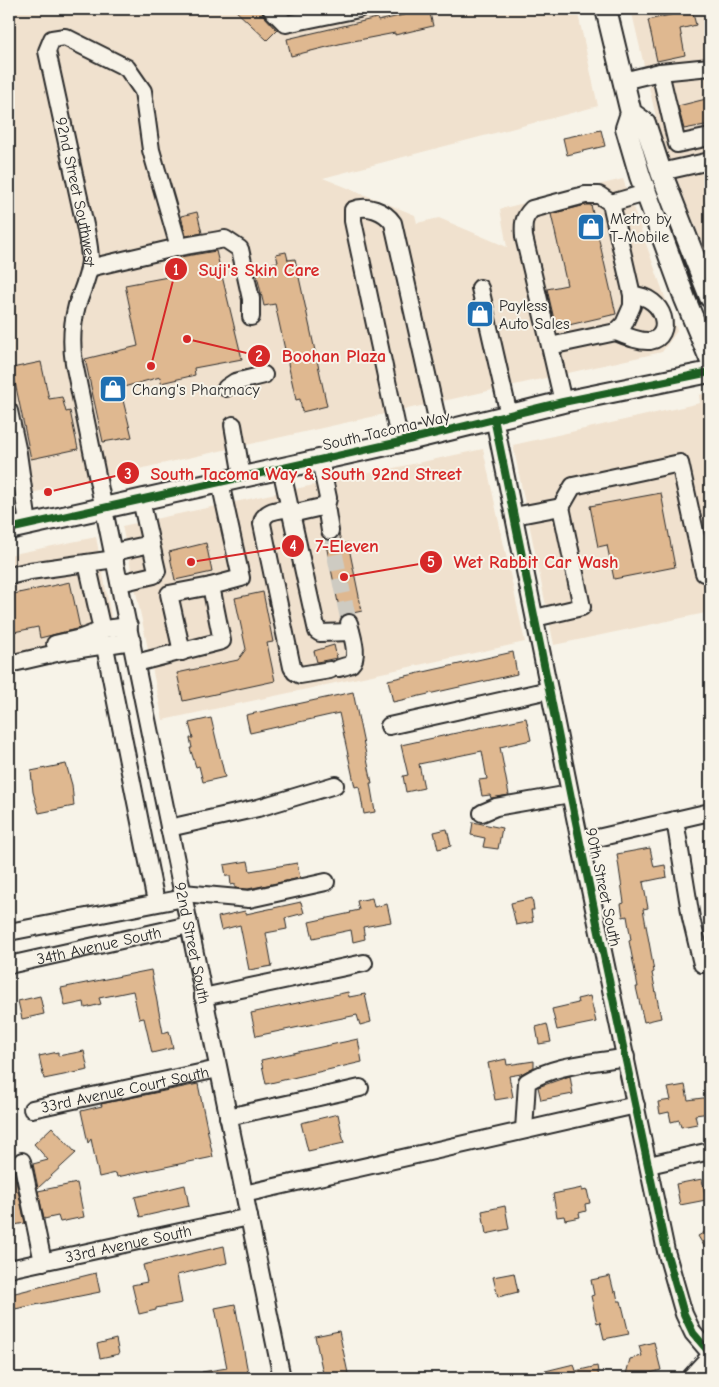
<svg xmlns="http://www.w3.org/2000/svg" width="719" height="1387" viewBox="0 0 719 1387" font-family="'Comic Neue',sans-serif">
  <rect width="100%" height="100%" fill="#f7f3e8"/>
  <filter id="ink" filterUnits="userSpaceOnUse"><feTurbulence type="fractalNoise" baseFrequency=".02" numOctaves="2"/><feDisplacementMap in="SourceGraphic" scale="10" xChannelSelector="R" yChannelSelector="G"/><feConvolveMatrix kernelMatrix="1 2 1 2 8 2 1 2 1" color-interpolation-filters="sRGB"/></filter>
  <g filter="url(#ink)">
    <!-- built -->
    <path fill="#f0e1ce" d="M9 9H577L598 106 323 178 415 215 417 223 439 218 507 247 500 209 623 179 677 331 662 352 9 498Z
      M631 9H710V263L662 143Z
      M710 392V612L554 645 513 445 700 403 699 395Z
      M483 449 525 642 163 720 122 526Z
      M96 537 115 637 9 660V555Z"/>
    <!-- building -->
    <path fill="#dfb890" stroke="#2b2b2b" d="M234 9H260L264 16 277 30 267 40Z
      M429 9 433 26 395 35V33L343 43 291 56 287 39 377 18 378 21Z
      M692 10 696 25 680 29 685 55 657 61 648 20Z
      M710 98V124L684 129 678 106Z
      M601 130 605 146 567 155 563 138Z
      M586 205H591L616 314 556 328 547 289 567 285 551 214Z
      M197 212 202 233 186 236 181 216Z
      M216 251 242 359 194 368 195 375 161 383 160 377 120 388 132 437 103 442 85 359 138 346 125 285 184 274 180 257Z
      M286 252 288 260 295 259 327 406 302 412 300 399 296 400 275 304 264 306 255 267 278 262 276 254Z
      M41 362 49 399 62 397 66 412 70 411 78 449 31 459 12 368Z
      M661 493 675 567 614 579 607 545 598 547 590 506Z
      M339 534 342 544 348 543 362 611 353 613V614L346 613 341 617 325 540 332 541 337 538Z
      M206 543 212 572 175 580 169 552Z
      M70 582 80 628 40 638 38 627 9 633V595Z
      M263 592 273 642 267 643 275 681 183 701 177 673 238 660 246 649 235 598Z
      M334 645 337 658 317 662 314 651Z
      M513 652 517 674 393 702 388 680Z
      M353 692 372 783H370L375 812 364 814 359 786 355 787 339 713 250 733 246 715Z
      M211 718 225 777 203 782 199 766 196 767 190 748H192L190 738H193L189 723Z
      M526 718 531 740 500 747 509 795 491 798 490 795 482 796 479 780 487 779 482 751 419 764 424 788 406 792 403 776 408 775 401 745Z
      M66 764 72 785 74 806 39 813 33 792 31 771Z
      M473 822 502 828 498 849 483 847 485 838 471 835Z
      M447 829 451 846 438 849 434 832Z
      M650 848 654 867 665 865 667 877 643 882 648 908 643 909 651 953 654 972 652 973 661 1018 644 1022 636 987H638L629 941 631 940 627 916 623 917 621 904 624 903 617 854Z
      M248 861 250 871 297 863 300 878 248 889 235 888V884L231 885 230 876H226L224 865Z
      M372 898 374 907 387 904 391 922 363 927 365 939 353 942 351 930 313 938 309 922 351 913 350 912 359 910 357 901Z
      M532 898 534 910H531L533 922 516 925 511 903Z
      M301 902 304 913 285 918 287 929 266 933 272 966 249 970 240 925 221 930 218 917 245 911 246 914Z
      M151 970 163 1033 169 1031 173 1048 152 1053 144 1018 139 1019 133 991 99 998 101 1004 85 1008 84 1002 65 1006 61 988Z
      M348 992 349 997 365 994 371 1022 360 1025 357 1015 256 1036 251 1013Z
      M40 996 44 1014 22 1019 18 1001Z
      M590 996 596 1022 557 1030 552 1009 578 1003 577 999Z
      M547 1024 551 1042 539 1044 536 1027Z
      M358 1039 362 1062 266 1084 261 1060Z
      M84 1051 88 1070 44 1079 39 1056 58 1052V1056Z
      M506 1059 507 1065 534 1061V1067L521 1074 509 1076 513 1097 495 1100 488 1063Z
      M570 1076 573 1094 541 1100 538 1087Z
      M198 1084 213 1157 117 1177 116 1173 99 1177 91 1139 88 1143 81 1111 102 1106 101 1104Z
      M685 1085 688 1100 710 1097V1113L695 1115 697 1124 681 1127 679 1120 671 1122 669 1112 660 1114 658 1102 671 1100 668 1088Z
      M338 1114 344 1143 308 1151 301 1123Z
      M52 1127 76 1153 38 1188 33 1164 48 1160 34 1144Z
      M13 1168 25 1223 9 1226V1169Z
      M702 1179 706 1200 680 1205 676 1184Z
      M77 1183 84 1217 60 1222 58 1216 44 1219 38 1191Z
      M185 1185 189 1206 140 1217 135 1197Z
      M582 1188V1191L587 1190 590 1203 585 1204 586 1211 579 1213 580 1217 565 1220 564 1216 557 1217 553 1194Z
      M505 1206 509 1229 486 1234 482 1211Z
      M710 1229V1256L698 1236Z
      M224 1246 227 1263 177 1275 182 1303 156 1308V1310L139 1314 132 1285 147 1282 143 1265Z
      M96 1273 100 1292 15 1309 11 1294Z
      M514 1273 518 1292 498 1297 493 1277Z
      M610 1276 614 1292 616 1291 618 1301H621L629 1334 604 1339 600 1322 597 1323 591 1296 594 1295 591 1280Z
      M235 1304 249 1378H202V1372L227 1368 215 1308Z
      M339 1331 349 1378H324L315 1336Z
      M116 1339 119 1354 100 1358 97 1344Z
      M654 1342 661 1370 647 1374 645 1378H625L630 1359 642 1356 639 1346Z
      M574 1364 576 1371 597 1366 599 1378H534L533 1374Z"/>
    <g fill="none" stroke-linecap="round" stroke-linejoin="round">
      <!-- minor-tunnel -->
      <path stroke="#cecbc2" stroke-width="16" stroke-dasharray="16 8" stroke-linecap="butt" d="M330 531 349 623"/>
      <!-- minor casing -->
      <g stroke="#2b2b2b" stroke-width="20">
        <g id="minor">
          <path d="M271 9 286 24 359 9"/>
          <path d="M660 72 710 67"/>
          <path d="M623 81 660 72 677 144 710 137"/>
          <path d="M661 172 710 161"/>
          <path d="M611 203 646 193"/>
          <path id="s1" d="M179 247 151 150 143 91 127 68 65 37 52 39 47 51 86 230C88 240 90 251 90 261 89 276 82 291 77 305 72 324 71 344 74 363L282 1378"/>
          <path d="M89 268 179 247 225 239 240 249 251 299V317"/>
          <path d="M480 288 509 415"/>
          <path d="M616 332C626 336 639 342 650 341 674 337 666 296 632 295"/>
          <path d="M550 346 524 237C523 224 523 218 532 209L585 195H599L611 203 632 295V306L624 324 616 332 550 346 563 402"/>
          <path d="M226 388 235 382 264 375"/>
          <path d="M9 411 18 453 28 524"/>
          <path d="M494 418 580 842 666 1251 684 1314 693 1333 710 1353"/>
          <path d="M233 425 242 477"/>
          <path d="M400 442 353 221V210C367 204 385 211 393 223L440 432"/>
          <path d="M320 460 328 498 326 506 330 531"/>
          <path d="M281 468 317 631 320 633 351 632"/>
          <path d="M561 507 573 486 680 463 704 573"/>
          <path d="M290 508C278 510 263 510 262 524L292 667 295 672 300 675 330 670"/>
          <path d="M291 514 326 506"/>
          <path d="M514 516 561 507 582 607 535 618"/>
          <path d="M114 552 151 544"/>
          <path d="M87 563 102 630"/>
          <path d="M9 576 30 571 115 559"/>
          <path d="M120 583 154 575 157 571 141 500"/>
          <path d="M55 644 81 638 105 629 129 626"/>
          <path d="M105 647 156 902"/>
          <path d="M182 652 169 594 211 586"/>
          <path d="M136 663 222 641 211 586 241 578 220 482"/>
          <path d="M9 664 61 652 132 641"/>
          <path d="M339 668C342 667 348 666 351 664 360 656 351 633 349 623"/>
          <path d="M389 726 549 690"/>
          <path d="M482 813 496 807 570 794"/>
          <path d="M675 820 691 918 702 964"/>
          <path d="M169 828 258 808 335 785"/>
          <path d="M580 842 710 812"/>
          <path d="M183 893 249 899 326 882"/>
          <path d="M9 932 184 898"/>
          <path id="s2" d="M9 965 189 925"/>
          <path d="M203 997 364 963"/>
          <path id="s3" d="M32 1109 218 1069"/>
          <path d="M228 1117 360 1088"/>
          <path d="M524 1130 527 1082C555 1064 594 1063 626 1057"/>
          <path d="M22 1161 43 1262"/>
          <path d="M649 1165 710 1151"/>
          <path d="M244 1194 636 1105"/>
          <path id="s4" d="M9 1269 249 1217"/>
          <path d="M690 1378 710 1356"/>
        </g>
      </g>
      <!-- major casing -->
      <g stroke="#2b2b2b" stroke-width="24">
        <path id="major" d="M606 9 631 113 626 128 640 176 685 299 710 359
          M631 113 645 123 661 172 710 297
          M9 529 400 442 563 402 710 372"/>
      </g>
      <!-- minor -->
      <use href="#minor" stroke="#f7f3e8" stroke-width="16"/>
      <!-- major -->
      <use href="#major" stroke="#f7f3e8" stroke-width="20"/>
      <!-- cycleway casing -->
      <g stroke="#f7f3e8" stroke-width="11">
        <path id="cycleway" d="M494 418 580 842 666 1251 684 1314 693 1333 710 1353
          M9 529 400 442 563 402 710 372"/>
      </g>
      <!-- cycleway -->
      <use href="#cycleway" stroke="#1b5e20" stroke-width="8"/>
    </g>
  </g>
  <!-- icons -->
  <defs>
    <g id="shop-square" transform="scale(1.4375)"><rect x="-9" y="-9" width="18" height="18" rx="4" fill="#1f6fb2" stroke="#f7f3e8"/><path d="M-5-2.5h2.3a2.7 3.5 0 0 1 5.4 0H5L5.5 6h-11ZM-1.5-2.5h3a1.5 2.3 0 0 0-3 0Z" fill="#fff"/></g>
  </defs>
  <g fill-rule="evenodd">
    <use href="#shop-square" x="591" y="227"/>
    <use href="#shop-square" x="480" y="314"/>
    <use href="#shop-square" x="113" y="389"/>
  </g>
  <g text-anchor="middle" stroke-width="4" stroke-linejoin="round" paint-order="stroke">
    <!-- street labels -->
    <g font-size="16" fill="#2b2b2b" stroke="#f7f3e8">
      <text dy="6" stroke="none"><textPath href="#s1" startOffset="428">92nd Street Southwest</textPath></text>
      <text transform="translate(386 430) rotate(-13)" y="6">South Tacoma Way</text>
      <text transform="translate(604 887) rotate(78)" y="6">90th Street South</text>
      <text dy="6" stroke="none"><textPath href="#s1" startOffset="1195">92nd Street South</textPath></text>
      <text dy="6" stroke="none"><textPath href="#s2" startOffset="92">34th Avenue South</textPath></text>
      <text dy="6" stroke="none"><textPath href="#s3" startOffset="95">33rd Avenue Court South</textPath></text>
      <text dy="6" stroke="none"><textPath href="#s4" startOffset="122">33rd Avenue South</textPath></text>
    </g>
    <!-- poi labels -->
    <g font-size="16" fill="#2b2b2b" stroke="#f7f3e8" text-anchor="start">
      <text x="610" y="224">Metro by<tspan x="610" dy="18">T-Mobile</tspan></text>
      <text x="499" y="311">Payless<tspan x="499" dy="18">Auto Sales</tspan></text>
      <text x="132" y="395">Chang's Pharmacy</text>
    </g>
  </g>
  <!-- callouts -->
  <path fill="none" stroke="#d62828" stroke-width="2" d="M151 366L176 269M187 339L259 356M48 492L128 473M191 562L293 546M344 577L431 562"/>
  <g fill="#d62828" stroke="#f7f3e8" stroke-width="2">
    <circle cx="151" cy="366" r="5"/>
    <circle cx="187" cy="339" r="5"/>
    <circle cx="48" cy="492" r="5"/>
    <circle cx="191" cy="562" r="5"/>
    <circle cx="344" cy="577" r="5"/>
    <circle cx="176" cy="269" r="12"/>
    <circle cx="259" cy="356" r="12"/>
    <circle cx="128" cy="473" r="12"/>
    <circle cx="293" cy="546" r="12"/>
    <circle cx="431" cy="562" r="12"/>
  </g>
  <g font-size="15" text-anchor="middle" font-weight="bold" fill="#fff">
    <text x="176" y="275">1</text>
    <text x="259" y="361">2</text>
    <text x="128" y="479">3</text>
    <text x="293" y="551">4</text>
    <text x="431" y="567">5</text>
  </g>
  <g font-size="18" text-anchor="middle" font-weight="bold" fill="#d62828" stroke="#f7f3e8" stroke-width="4" stroke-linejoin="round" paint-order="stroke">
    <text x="259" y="276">Suji's Skin Care</text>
    <text x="334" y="362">Boohan Plaza</text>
    <text x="306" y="480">South Tacoma Way &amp; South 92nd Street</text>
    <text x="347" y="552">7-Eleven</text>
    <text x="536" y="568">Wet Rabbit Car Wash</text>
  </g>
  <!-- margin -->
  <rect width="719" height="1387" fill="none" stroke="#f7f3e8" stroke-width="30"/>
  <rect x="15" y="15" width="689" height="1357" fill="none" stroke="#2b2b2b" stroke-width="2" filter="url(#ink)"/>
</svg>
